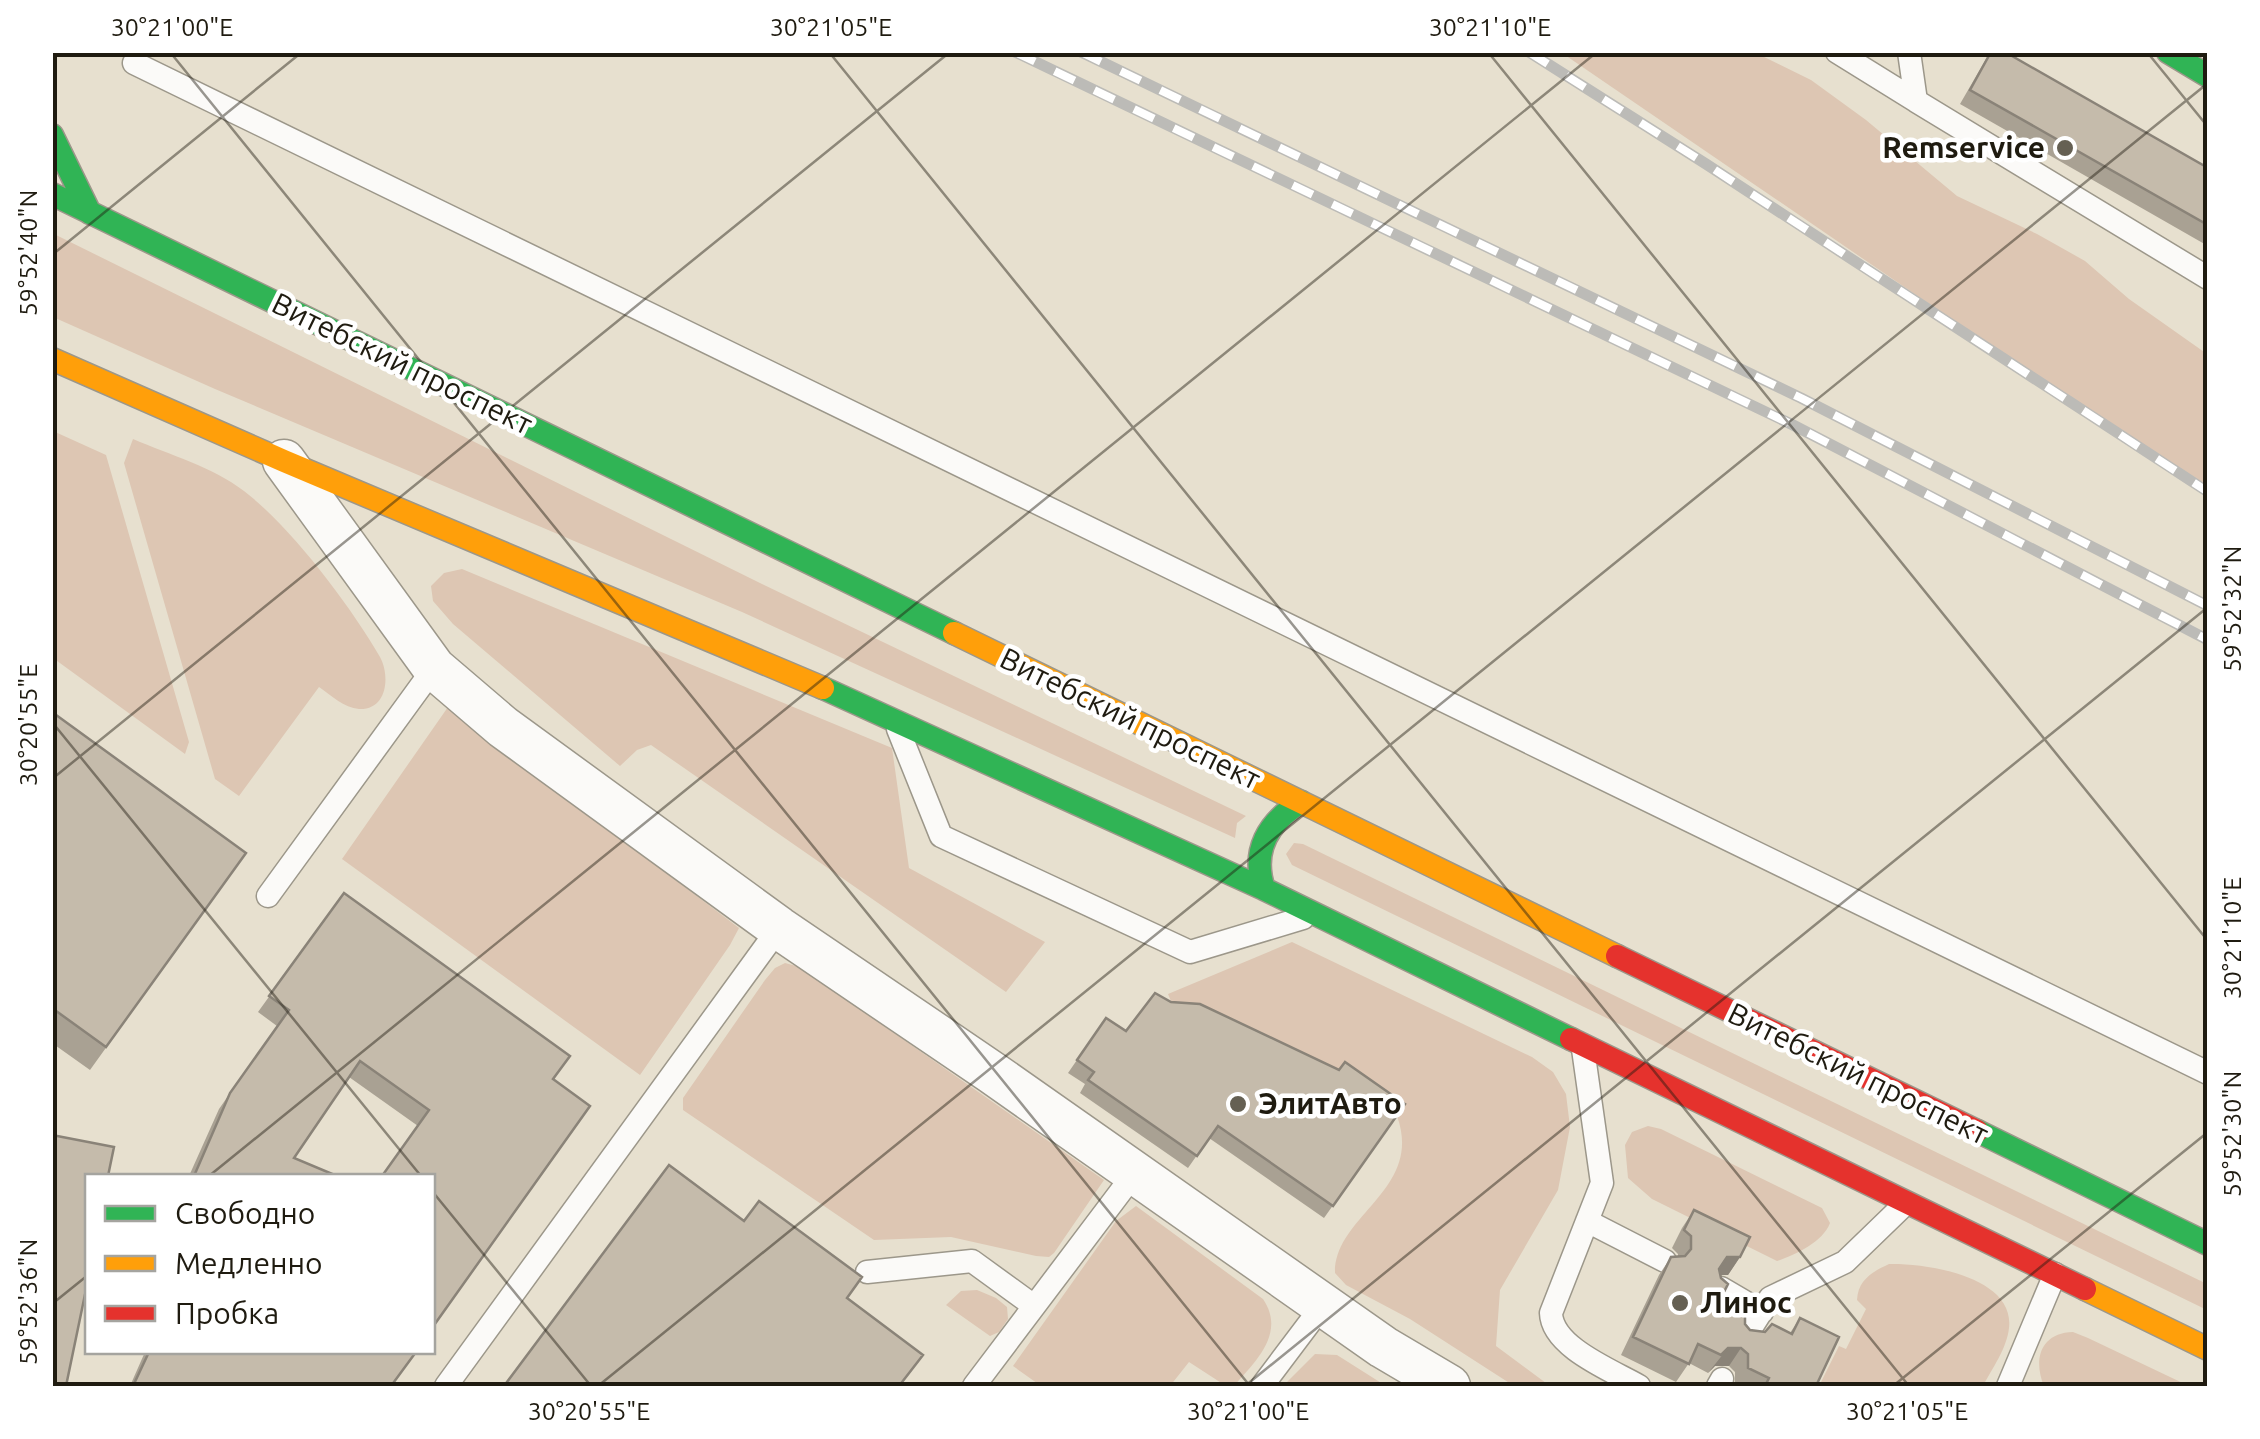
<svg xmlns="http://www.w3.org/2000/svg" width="2260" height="1439" viewBox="0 0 2260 1439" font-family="Ubuntu,sans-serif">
  <rect width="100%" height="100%" fill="#e7e0cf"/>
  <!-- green -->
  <path fill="#ddc6b3" d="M1562 53H1756L1811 80 1866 120 1957 196 2037 234 2085 261 2129 299 2207 354V488L2020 366Z
    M52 233 760 583 1246 816 1237 823 1235 838 742 612 215 389 53 317Z
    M53 431 106 455 189 742 185 754 53 658Z
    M133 439C170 455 213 467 244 491 291 527 350 605 380 657 390 675 388 710 359 709 344 708 331 695 319 687L239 796 215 779 124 463Z
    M462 569 892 748 909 868 1045 942 1006 992 651 745 637 750 620 766 453 624 433 601 431 586 444 573Z
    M448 707 739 928 730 945 640 1075 342 859Z
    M1294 843 1303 844 2207 1284V1310L1292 865 1286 854Z
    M1292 942 1532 1057 1553 1072 1566 1094 1570 1127 1558 1190 1500 1290 1496 1346 1550 1386H1514L1410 1319 1346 1285 1335 1273C1334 1215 1424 1190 1397 1116L1176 1013 1168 994Z
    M785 963 800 967 1104 1180 1054 1253 1049 1257 1036 1256 951 1237 874 1240 683 1110V1098L765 980 775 968Z
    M1648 1126 1661 1129 1822 1208 1830 1223C1823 1242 1795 1255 1777 1261L1652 1199 1628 1178 1625 1145 1632 1132Z
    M1136 1206 1263 1299C1286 1333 1256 1361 1234 1386H1226L1189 1362 1170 1386H1041L1013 1366 1116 1221Z
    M1889 1264C1925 1263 2015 1276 2009 1328 2007 1348 1992 1369 1983 1386H1819L1839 1346 1846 1349 1866 1309 1857 1300C1858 1280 1872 1272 1889 1264Z
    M977 1290 996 1298 1007 1307 1008 1319 999 1332 990 1336 946 1305 961 1291Z
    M2073 1332 2088 1338 2189 1386H2044C2033 1360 2040 1333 2073 1332Z
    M1315 1354 1337 1355 1386 1386H1283Z"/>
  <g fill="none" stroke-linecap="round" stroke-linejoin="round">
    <!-- lane casing -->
    <g stroke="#9c978a" stroke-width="25">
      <path id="lane" d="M1837 52 1916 101
        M1909 52 1916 101 2208 278
        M134 63 2208 1073
        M898 729 941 836 1190 952 1303 918
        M268 896 434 668
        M1583 1049 1602 1183 1551 1313C1552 1347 1611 1370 1639 1386
        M1587 1221 1665 1261
        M867 1272 972 1261 1034 1306
        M1721 1288 1762 1312
        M1746 1336 1770 1298 1845 1262 1905 1204
        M446 1386 779 928
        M974 1386 1134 1174
        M1262 1386 1323 1305
        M1718 1386 1722 1379
        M2008 1386 2055 1274"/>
    </g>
    <!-- street casing -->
    <g stroke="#9c978a" stroke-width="45">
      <path id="street" d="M284 461 434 668 503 727 779 928 991 1072 1383 1347 1449 1386"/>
    </g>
    <!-- fast casing -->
    <g stroke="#9c978a" stroke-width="25">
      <path id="fast" d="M2168 52 2208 76
        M52 135 90 213
        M52 194 954 633
        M823 688 1264 889 1571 1039
        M1264 889C1251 851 1268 822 1301 802
        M1977 1131 2208 1244"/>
    </g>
    <!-- slow casing -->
    <g stroke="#9c978a" stroke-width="25">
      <path id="slow" d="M52 359 284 461 823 688
        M954 633 1617 956
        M2085 1289 2208 1349"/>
    </g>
    <!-- jam casing -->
    <g stroke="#9c978a" stroke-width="25">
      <path id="jam" d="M1617 956 1977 1131
        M1571 1039 2085 1289"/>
    </g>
    <!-- lane -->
    <use href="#lane" stroke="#fbfaf8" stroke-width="22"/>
    <!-- street -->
    <use href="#street" stroke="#fbfaf8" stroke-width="42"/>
    <!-- fast -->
    <use href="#fast" stroke="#30b455" stroke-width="22"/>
    <!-- slow -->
    <use href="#slow" stroke="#ff9f0a" stroke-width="22"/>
    <!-- jam -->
    <use href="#jam" stroke="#e5322d" stroke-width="22"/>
    <!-- rail casing -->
    <g stroke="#bcbbb7" stroke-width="11">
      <path id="rail" d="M1015 52 1793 425 2208 640
        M1081 52 1801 398 2208 606
        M1529 52 1706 164 2208 492"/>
    </g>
    <!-- rail -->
    <use href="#rail" stroke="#fff" stroke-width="8" stroke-dasharray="22" stroke-linecap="butt"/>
  </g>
  <!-- wall -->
  <path fill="#a9a193" d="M1990 52 2208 168V246L1960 104Z
    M52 712 246 853 90 1070 52 1043Z
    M344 893 570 1056 418 1126 349 1077 294 1158 337 1176H189L219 1109 277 1026 258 1012Z
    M1171 1002 1405 1104 1324 1218 1209 1138 1188 1168 1080 1093 1085 1084 1068 1073 1106 1018 1126 1031Z
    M1694 1210 1740 1257 1728 1275H1720V1300L1750 1330 1790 1333 1800 1318 1816 1386H1738L1735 1385V1372L1729 1366H1715L1708 1373 1689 1363 1676 1382 1621 1355 1659 1275 1671 1257 1678 1256V1254L1672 1248 1682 1228Z
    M145 1352H416L391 1386H130Z"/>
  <!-- shaded-wall -->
  <path fill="#8a8378" d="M1727 1257H1740L1728 1275H1714Z
    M1728 1348H1741L1729 1366H1715L1708 1373Z"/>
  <!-- building -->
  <path fill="#c5bbab" stroke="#8a8378" stroke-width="2.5" d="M1991 52H2005L2208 168V225L1970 90Z
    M52 712 246 853 106 1047 52 1008Z
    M344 893 570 1056 553 1079 590 1106 432 1328V1176H382L429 1110 360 1061 294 1158 337 1176H194L230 1093 289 1010 269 996Z
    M1155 993 1171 1002 1200 1004 1339 1070 1345 1062 1405 1104 1333 1206 1218 1126 1197 1156 1088 1080 1094 1072 1077 1060 1106 1018 1126 1031Z
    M52 1135 114 1147 108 1176H88V1280L66 1386H52Z
    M669 1165 744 1221 759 1201 862 1277 847 1298 923 1355 899 1386H504Z
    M1694 1210 1750 1237 1740 1257H1727L1719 1269 1721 1278 1728 1284 1720 1300 1745 1312V1324L1750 1330 1765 1332 1772 1324 1792 1334 1800 1318 1839 1337 1816 1386H1765L1769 1378 1748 1368V1354L1741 1348H1728L1721 1355 1698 1344 1689 1364 1633 1337 1671 1257 1685 1256 1691 1249V1236L1684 1230Z
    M149 1352H416L391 1386H133Z"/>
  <!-- ticks -->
  <path fill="none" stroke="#1f1b10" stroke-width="2.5" stroke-opacity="0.45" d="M170 52 1250 1386M829 52 1909 1386M1488 52 2208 941M2147 52 2208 127M52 255 302 52M52 722 421 1176M52 779 950 52M209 1176 1597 52M432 1191 591 1386M52 1304 88 1275M598 1386 2208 83M1245 1386 2208 607M1893 1386 2208 1132"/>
  <!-- markers -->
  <g fill="#656053" stroke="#fff" stroke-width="4">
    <circle cx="2065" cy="148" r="10"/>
    <circle cx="1238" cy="1104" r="10"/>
    <circle cx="1680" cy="1303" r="10"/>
  </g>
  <g text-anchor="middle" stroke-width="9" stroke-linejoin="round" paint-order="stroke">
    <!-- poi labels -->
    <g font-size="30" font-weight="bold" fill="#1f1b10" stroke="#fff" text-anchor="start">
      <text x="2045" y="158" text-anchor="end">Remservice</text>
      <text x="1258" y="1114">ЭлитАвто</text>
      <text x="1700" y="1313">Линос</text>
    </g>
    <!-- street labels -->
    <g font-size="30" fill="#1f1b10" stroke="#fff">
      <text transform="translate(402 364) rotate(26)" y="10">Витебский проспект</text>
      <text transform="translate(1130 719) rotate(26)" y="10">Витебский проспект</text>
      <text transform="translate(1858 1074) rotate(26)" y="10">Витебский проспект</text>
    </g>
  </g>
  <!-- border -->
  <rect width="2260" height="1439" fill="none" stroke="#ffffff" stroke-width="110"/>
  <!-- legend -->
  <rect x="85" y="1174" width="350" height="180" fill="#ffffff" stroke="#a5a49f" stroke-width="2.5"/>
  <rect x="105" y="1206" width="50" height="15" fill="#30b455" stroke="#a5a49f" stroke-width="2.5"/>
  <text x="175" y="1224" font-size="30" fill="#1f1b10">Свободно</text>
  <rect x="105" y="1256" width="50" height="15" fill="#ff9f0a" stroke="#a5a49f" stroke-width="2.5"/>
  <text x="175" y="1274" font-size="30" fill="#1f1b10">Медленно</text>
  <rect x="105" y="1306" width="50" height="15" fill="#e5322d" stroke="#a5a49f" stroke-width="2.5"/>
  <text x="175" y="1324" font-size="30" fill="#1f1b10">Пробка</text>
  <rect x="55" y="55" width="2150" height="1329" fill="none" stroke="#1f1b10" stroke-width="4"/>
  <g font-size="25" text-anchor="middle" fill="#1f1b10">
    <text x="172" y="36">30°21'00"E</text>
    <text x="831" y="36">30°21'05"E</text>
    <text x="1490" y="36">30°21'10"E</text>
    <text transform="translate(28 253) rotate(-90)" y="9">59°52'40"N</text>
    <text transform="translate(2232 609) rotate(-90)" y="9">59°52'32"N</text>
    <text transform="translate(28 725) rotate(-90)" y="9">30°20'55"E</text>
    <text transform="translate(2232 938) rotate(-90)" y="9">30°21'10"E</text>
    <text transform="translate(2232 1134) rotate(-90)" y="9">59°52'30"N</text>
    <text transform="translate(28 1302) rotate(-90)" y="9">59°52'36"N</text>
    <text x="589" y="1420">30°20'55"E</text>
    <text x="1248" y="1420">30°21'00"E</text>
    <text x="1907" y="1420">30°21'05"E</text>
  </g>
</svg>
